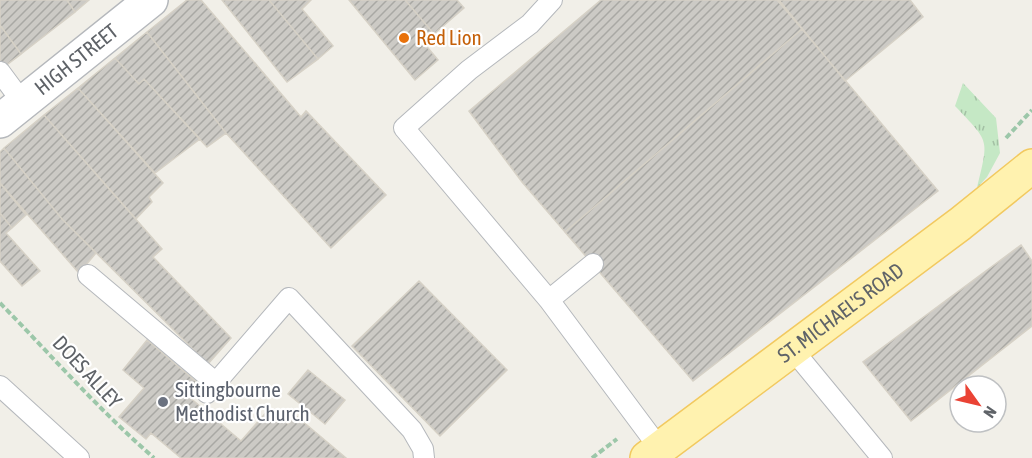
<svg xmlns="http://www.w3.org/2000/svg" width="1032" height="458" viewBox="0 0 1032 458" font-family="'Asap Condensed',sans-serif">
  <defs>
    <pattern id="grass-tufts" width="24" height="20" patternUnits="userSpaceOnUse" patternTransform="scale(1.5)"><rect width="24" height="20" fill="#c5e8c5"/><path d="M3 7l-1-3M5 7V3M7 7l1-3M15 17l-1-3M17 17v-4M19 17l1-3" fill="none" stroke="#a3c0a4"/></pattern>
    <pattern id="building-hatch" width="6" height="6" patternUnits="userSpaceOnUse" patternTransform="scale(1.5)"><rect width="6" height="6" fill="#cccac5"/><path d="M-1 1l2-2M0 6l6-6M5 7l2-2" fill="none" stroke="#a9a8a4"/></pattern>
  </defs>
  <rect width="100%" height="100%" fill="#f1efe8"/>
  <!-- grass -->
  <path fill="url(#grass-tufts)" d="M963 83 996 118 1000 153 987 177 977 188C989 138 990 143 955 106Z"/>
  <!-- building -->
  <path fill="url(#building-hatch)" stroke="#d6d1c6" stroke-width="1.5" d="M0 0H67L75 12 21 54 0 25Z
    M67 0H89L75 12Z
    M187 0H201L301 117 306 111 386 195 331 248 226 133 147 32Z
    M222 0H269L318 59 287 82Z
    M269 0H311L302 9 333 46 318 59Z
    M349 0H407L406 1 434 34 423 42 438 60 415 80Z
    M407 0H457L464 8 434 34 406 1Z
    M601 0H777L802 29 565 232 522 182 469 111Z
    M779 0H910L923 17 845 81Z
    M0 25 21 54 0 70Z
    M802 29 938 191 693 381 565 232Z
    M147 32 226 133 207 147 144 79 139 84 115 58Z
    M115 58 139 84 144 79 200 139 155 173 78 88Z
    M78 88 163 183 149 197 152 202 136 219 44 115Z
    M44 115 162 249 153 257 231 338 208 364 62 219 4 148Z
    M4 148 62 219 96 253 79 273 0 183V152Z
    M0 183 26 215 12 228 0 213Z
    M0 213 12 228 6 233 40 271 22 286 0 261Z
    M1021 245 1032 261V326L911 421 863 362Z
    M419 281 507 370 440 436 352 346Z
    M147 340 199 384 188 396 241 441 270 408 288 424 295 415 346 458H181L151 433 146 439 119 417 144 388 123 370Z
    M308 370 345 400 325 424 288 394Z"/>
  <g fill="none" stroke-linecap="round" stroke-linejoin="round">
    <!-- service casing -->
    <g stroke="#b5b8bc" stroke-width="22">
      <path id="service" d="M552 0 530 24 469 70 404 128 549 300 660 449
        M0 72 23 103
        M88 275 216 383
        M549 300 593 264
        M793 350 882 458
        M0 386 79 458
        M207 393 289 298 412 430 423 449 424 458"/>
    </g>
    <!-- tertiary casing -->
    <g stroke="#b5b8bc" stroke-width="36">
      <g id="tertiary">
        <path id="s1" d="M0 121 151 0"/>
      </g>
    </g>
    <!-- primary casing -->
    <g stroke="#f2c960" stroke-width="36">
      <g id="primary">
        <path id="s2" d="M647 458 960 224 1032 166"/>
      </g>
    </g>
    <!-- path -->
    <path stroke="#9cc7a9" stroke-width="4" stroke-dasharray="6 3" stroke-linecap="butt" d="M1006 138 1032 110
      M0 303C51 355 99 410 154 458
      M592 458 617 439"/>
    <!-- service -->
    <use href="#service" stroke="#fff" stroke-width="20"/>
    <!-- tertiary -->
    <use href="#tertiary" stroke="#fff" stroke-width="33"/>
    <!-- primary -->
    <use href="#primary" stroke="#fff2af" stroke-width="33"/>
  </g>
  <!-- markers -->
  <circle fill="#e8710a" stroke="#fff" stroke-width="2" cx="404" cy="38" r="6"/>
  <circle fill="#6b7280" stroke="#fff" stroke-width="2" cx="163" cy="402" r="6"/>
  <g text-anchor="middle" stroke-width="4.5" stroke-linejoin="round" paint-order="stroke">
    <!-- food labels -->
    <g font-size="21" fill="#c56008" stroke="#fff" text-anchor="start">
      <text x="416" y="45">Red Lion</text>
    </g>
    <!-- street labels -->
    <g font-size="21" fill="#5f6368" stroke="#fff">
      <text dy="7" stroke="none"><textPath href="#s1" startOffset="98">HIGH STREET</textPath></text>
      <text dy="7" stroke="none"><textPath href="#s2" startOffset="242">ST. MICHAEL'S ROAD</textPath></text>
      <text transform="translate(87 372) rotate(47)" y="7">DOES ALLEY</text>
    </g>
    <!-- worship labels -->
    <g font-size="21" fill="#5b616d" stroke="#fff" text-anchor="start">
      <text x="175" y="397">Sittingbourne<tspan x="175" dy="24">Methodist Church</tspan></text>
    </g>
  </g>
  <!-- north arrow -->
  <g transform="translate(978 404) rotate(124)"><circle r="28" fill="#ffffff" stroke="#bfc1c3" stroke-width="1.5"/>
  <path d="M0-4.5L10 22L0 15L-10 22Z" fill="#ea4335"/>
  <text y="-9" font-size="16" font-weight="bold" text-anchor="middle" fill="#5f6368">N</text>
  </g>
</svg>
